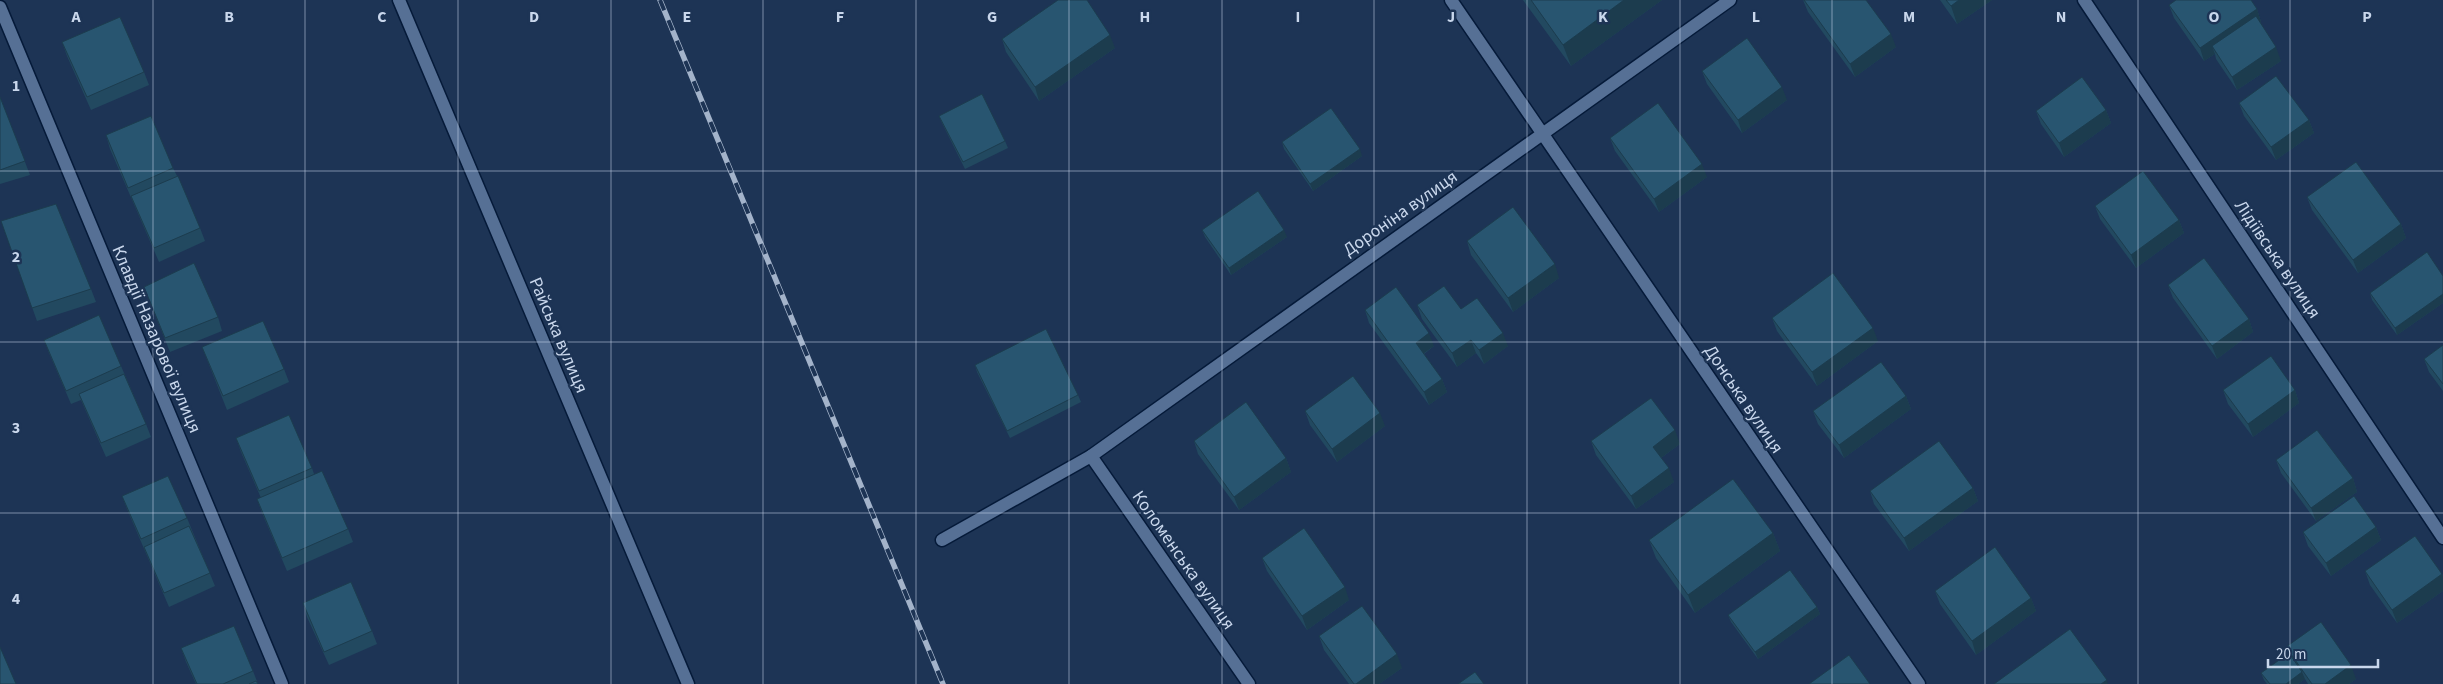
<svg xmlns="http://www.w3.org/2000/svg" width="2443" height="684" viewBox="0 0 2443 684" font-family="'Source Sans 3',sans-serif">
  <rect width="100%" height="100%" fill="#1d3455"/>
  <g fill="none" stroke-linecap="round" stroke-linejoin="round">
    <!-- lane casing -->
    <g stroke="#051a39" stroke-width="15">
      <path id="lane" d="M942 540 1091 456"/>
    </g>
    <!-- street casing -->
    <g stroke="#051a39" stroke-width="15">
      <path id="street" d="M399 0 688 684
        M1451 0 1919 684
        M2084 0 2443 538
        M0 7 282 684
        M1249 684 1091 456 1730 0"/>
    </g>
    <!-- lane -->
    <use href="#lane" stroke="#567095" stroke-width="12"/>
    <!-- street -->
    <use href="#street" stroke="#567095" stroke-width="12"/>
    <!-- rail casing -->
    <g stroke="#a3b3ca" stroke-width="5.5">
      <path id="rail" d="M660 0 943 684"/>
    </g>
    <!-- rail -->
    <use href="#rail" stroke="#1d3455" stroke-width="4" stroke-dasharray="11" stroke-linecap="butt"/>
  </g>
  <!-- wall -->
  <path fill="#224960" d="M1523 0H1662L1571 66Z
    M1803 0 1896 47 1855 77 1808 12Z
    M1940 0H1992L1957 24Z
    M2169 5 2257 9 2261 22 2260 23 2281 61 2237 90 2216 59 2215 54 2204 61 2174 18Z
    M1002 39 1115 48 1039 101 1006 52Z
    M62 42 144 72 149 85 91 110 67 56Z
    M1702 71 1787 100 1742 133 1707 84Z
    M0 97 30 175 0 184Z
    M2239 103 2309 120 2314 133 2276 160 2244 116Z
    M2106 110 2111 123 2064 157 2041 124 2036 111Z
    M939 116 1005 141 1008 148 965 169 942 123Z
    M106 135 173 168 177 176 200 228 205 241 159 262 110 149Z
    M1610 138 1707 177 1659 212 1615 151Z
    M1282 142 1362 156 1313 191 1284 149Z
    M2307 197 2401 224 2406 238 2358 273 2312 210Z
    M2095 206 2179 220 2184 233 2136 268 2100 219Z
    M1 221 91 289 96 302 37 321Z
    M1202 230 1287 237 1231 275 1205 237Z
    M1467 241 1559 278 1513 312 1471 255Z
    M2443 276V303L2397 335 2372 300 2370 293Z
    M2168 285 2249 319 2253 332 2217 359 2173 298Z
    M144 287 218 317 222 331 170 352Z
    M1417 305 1461 309 1508 346 1484 364 1476 353 1457 367 1422 319Z
    M1365 310 1434 346 1424 354 1442 379 1447 392 1429 405 1369 323Z
    M1772 318 1878 341 1817 386 1777 331Z
    M44 340 121 366 146 424 151 437 106 457 81 400 71 404 49 353Z
    M2443 345V391L2429 372 2424 359Z
    M202 347 284 369 289 382 227 410Z
    M975 365 1078 395 1081 402 1010 438 977 372Z
    M2223 390H2295L2299 403 2253 437 2228 404Z
    M1906 396 1911 409 1844 458 1818 424 1813 411Z
    M1305 411 1385 426 1337 462 1310 425Z
    M236 438 312 468 314 474 348 529 353 542 287 571 262 513 257 499 261 498 241 452Z
    M1194 441 1286 458 1291 472 1239 510 1198 454Z
    M1591 441 1680 444 1661 458 1674 482 1636 509 1596 455Z
    M2276 460 2353 478 2357 492 2316 521 2281 473Z
    M1973 488 1978 501 1909 551 1874 504 1870 491Z
    M122 496 187 518 215 586 169 607 127 509Z
    M2376 527 2381 540 2331 576 2308 546 2303 532Z
    M1773 533 1780 551 1695 613 1656 558 1649 540Z
    M1262 558 1349 600 1307 630 1267 571Z
    M2365 571 2442 574 2443 576V591L2397 623 2370 585Z
    M1935 591 2031 598 2036 611 1976 655 1940 604Z
    M303 603 372 631 377 644 329 665 307 617Z
    M1817 607 1820 614 1758 659 1731 622 1728 615Z
    M1319 636 1402 668 1379 684H1349L1324 650Z
    M2286 647 2356 679 2349 684H2308L2305 679 2298 684H2267L2264 680 2261 673 2289 653Z
    M181 648 253 671 258 684H196L186 662Z"/>
  <!-- shaded-wall -->
  <path fill="#1c3c4e" d="M1624 0H1662L1571 66 1563 45Z
    M1959 0H1992L1957 24 1951 6Z
    M2257 9 2261 22 2216 53 2212 46 2215 54 2204 61 2200 48Z
    M1891 34 1896 47 1855 77 1850 64Z
    M1110 35 1115 48 1039 101 1035 87Z
    M2276 47 2281 61 2237 90 2232 77Z
    M1782 87 1787 100 1742 133 1738 120Z
    M2106 110 2111 123 2064 157 2059 143Z
    M2309 120 2314 133 2276 160 2271 147Z
    M1360 149 1362 156 1313 191 1310 184Z
    M1702 164 1707 177 1659 212 1654 199Z
    M2179 220 2184 233 2136 268 2131 255Z
    M2401 224 2406 238 2358 273 2353 260Z
    M1284 230 1287 237 1231 275 1229 268Z
    M1555 264 1559 278 1513 312 1508 298Z
    M2443 294V303L2397 335 2395 328Z
    M2249 319 2253 332 2217 359 2212 346Z
    M1873 328 1878 341 1817 386 1812 372Z
    M1429 333 1434 346 1420 356 1416 343Z
    M1503 333 1508 346 1484 364 1479 350Z
    M1471 340 1476 353 1457 367 1452 353Z
    M1442 379 1447 392 1429 405 1424 392Z
    M2295 390 2299 403 2253 437 2248 424Z
    M1906 396 1911 409 1844 458 1839 445Z
    M1380 413 1385 426 1337 462 1332 449Z
    M1675 430 1680 444 1658 460 1653 447Z
    M1286 458 1291 472 1239 510 1234 497Z
    M1669 468 1674 482 1636 509 1631 496Z
    M2353 478 2357 492 2316 521 2311 508Z
    M1973 488 1978 501 1909 551 1904 538Z
    M2376 527 2381 540 2331 576 2326 563Z
    M1773 533 1780 551 1695 613 1688 595Z
    M2442 574 2443 576V591L2397 623 2392 610Z
    M1345 587 1349 600 1307 630 1302 616Z
    M2031 598 2036 611 1976 655 1972 641Z
    M1817 607 1820 614 1758 659 1755 652Z
    M1397 654 1402 668 1379 684H1356Z
    M2351 665 2356 679 2349 684H2325Z
    M2302 672 2305 679 2298 684H2286Z
    M2107 680 2108 684H2101Z"/>
  <!-- building -->
  <path fill="#285570" stroke="#1c3c4e" d="M1058 0H1087L1110 35 1035 87 1002 39Z
    M1531 0H1624L1563 45Z
    M1804 0H1866L1891 34 1850 64Z
    M1946 0H1959L1951 6Z
    M2176 0H2251L2257 9 2200 48 2169 5Z
    M2256 16 2276 47 2232 77 2212 46Z
    M120 17 144 72 87 97 62 42Z
    M1747 38 1782 87 1738 120 1702 71Z
    M2276 76 2309 120 2271 147 2239 103Z
    M2082 77 2106 110 2059 143 2036 111Z
    M982 94 1005 141 963 162 939 116Z
    M0 97 25 161 0 170Z
    M1658 103 1702 164 1654 199 1610 138Z
    M1331 108 1360 149 1310 184 1282 142Z
    M151 116 173 168 128 188 106 135Z
    M2356 162 2401 224 2353 260 2307 197Z
    M2143 171 2179 220 2131 255 2095 206Z
    M178 176 200 228 154 248 131 196Z
    M1258 191 1284 230 1229 268 1202 230Z
    M56 204 91 289 32 308 1 221Z
    M1513 207 1555 264 1508 298 1467 241Z
    M2427 252 2443 276V294L2395 328 2370 293Z
    M2204 258 2249 319 2212 346 2168 285Z
    M194 263 218 317 165 338 144 287Z
    M1833 273 1873 328 1812 372 1772 318Z
    M1444 286 1461 309 1477 298 1503 333 1479 350 1471 340 1452 353 1417 305Z
    M1396 287 1429 333 1416 343 1442 379 1424 392 1365 310Z
    M99 315 121 366 66 391 44 340Z
    M263 321 284 369 223 396 202 347Z
    M1046 329 1078 395 1007 431 975 365Z
    M2443 345V384L2424 359Z
    M2271 356 2295 390 2248 424 2223 390Z
    M1881 362 1906 396 1839 445 1813 411Z
    M124 374 146 424 101 443 79 394Z
    M1353 376 1380 413 1332 449 1305 411Z
    M1651 398 1675 430 1653 447 1669 468 1631 496 1591 441Z
    M1246 402 1286 458 1234 497 1194 441Z
    M289 415 312 468 259 491 236 438Z
    M2317 430 2353 478 2311 508 2276 460Z
    M1939 441 1973 488 1904 538 1870 491Z
    M322 471 348 529 282 558 257 499Z
    M168 476 187 518 141 539 122 496Z
    M1733 479 1773 533 1688 595 1649 540Z
    M2354 496 2376 527 2326 563 2303 532Z
    M189 526 210 573 164 593 144 547Z
    M1304 528 1345 587 1302 616 1262 558Z
    M2415 536 2442 574 2392 610 2365 571Z
    M1995 547 2031 598 1972 641 1935 591Z
    M1790 570 1817 607 1755 652 1728 615Z
    M351 582 372 631 324 652 303 603Z
    M1362 606 1397 654 1356 684H1354L1319 636Z
    M2321 622 2351 665 2325 684H2312L2286 647Z
    M234 626 253 671 223 684H197L181 648Z
    M2070 629 2107 680 2101 684H1994Z
    M0 647 16 684H0Z
    M2289 653 2302 672 2286 684H2270L2261 673Z
    M1849 655 1870 684H1809Z
    M1475 672 1484 684H1458Z
    M256 681 258 684H249Z"/>
  <!-- grid -->
  <path fill="none" stroke="#c9d7ec" stroke-width="1" stroke-opacity="0.55" d="M153 0V684M305 0V684M458 0V684M611 0V684M763 0V684M916 0V684M1069 0V684M1222 0V684M1374 0V684M1527 0V684M1680 0V684M1832 0V684M1985 0V684M2138 0V684M2290 0V684M0 171H2443M0 342H2443M0 513H2443"/>
  <g text-anchor="middle" stroke-width="5" stroke-linejoin="round" paint-order="stroke">
    <!-- street labels -->
    <g font-size="18" fill="#c9d7ec" stroke="#1d3455">
      <text transform="translate(1400 213) rotate(-35)" y="6">Дороніна вулиця</text>
      <text transform="translate(2278 259) rotate(56)" y="6">Лідіївська вулиця</text>
      <text transform="translate(559 335) rotate(67)" y="6">Райська вулиця</text>
      <text transform="translate(157 339) rotate(67)" y="6">Клавдії Назарової вулиця</text>
      <text transform="translate(1744 399) rotate(56)" y="6">Донська вулиця</text>
      <text transform="translate(1184 560) rotate(55)" y="6">Коломенська вулиця</text>
    </g>
  </g>
  <g font-size="16" text-anchor="middle" font-weight="bold" fill="#c9d7ec" stroke="#1d3455" stroke-width="5" stroke-linejoin="round" paint-order="stroke">
    <text x="76" y="22">A</text>
    <text x="229" y="22">B</text>
    <text x="382" y="22">C</text>
    <text x="534" y="22">D</text>
    <text x="687" y="22">E</text>
    <text x="840" y="22">F</text>
    <text x="992" y="22">G</text>
    <text x="1145" y="22">H</text>
    <text x="1298" y="22">I</text>
    <text x="1451" y="22">J</text>
    <text x="1603" y="22">K</text>
    <text x="1756" y="22">L</text>
    <text x="1909" y="22">M</text>
    <text x="2061" y="22">N</text>
    <text x="2214" y="22">O</text>
    <text x="2367" y="22">P</text>
    <text x="16" y="91">1</text>
    <text x="16" y="262">2</text>
    <text x="16" y="433">3</text>
    <text x="16" y="604">4</text>
  </g>
  <!-- scale -->
  <path d="M2268 659v8h110v-8" fill="none" stroke="#c9d7ec" stroke-width="2.5"/>
  <text x="2276" y="659" font-size="15" fill="#c9d7ec" stroke="#1d3455" stroke-width="4" paint-order="stroke">20 m</text>
</svg>
